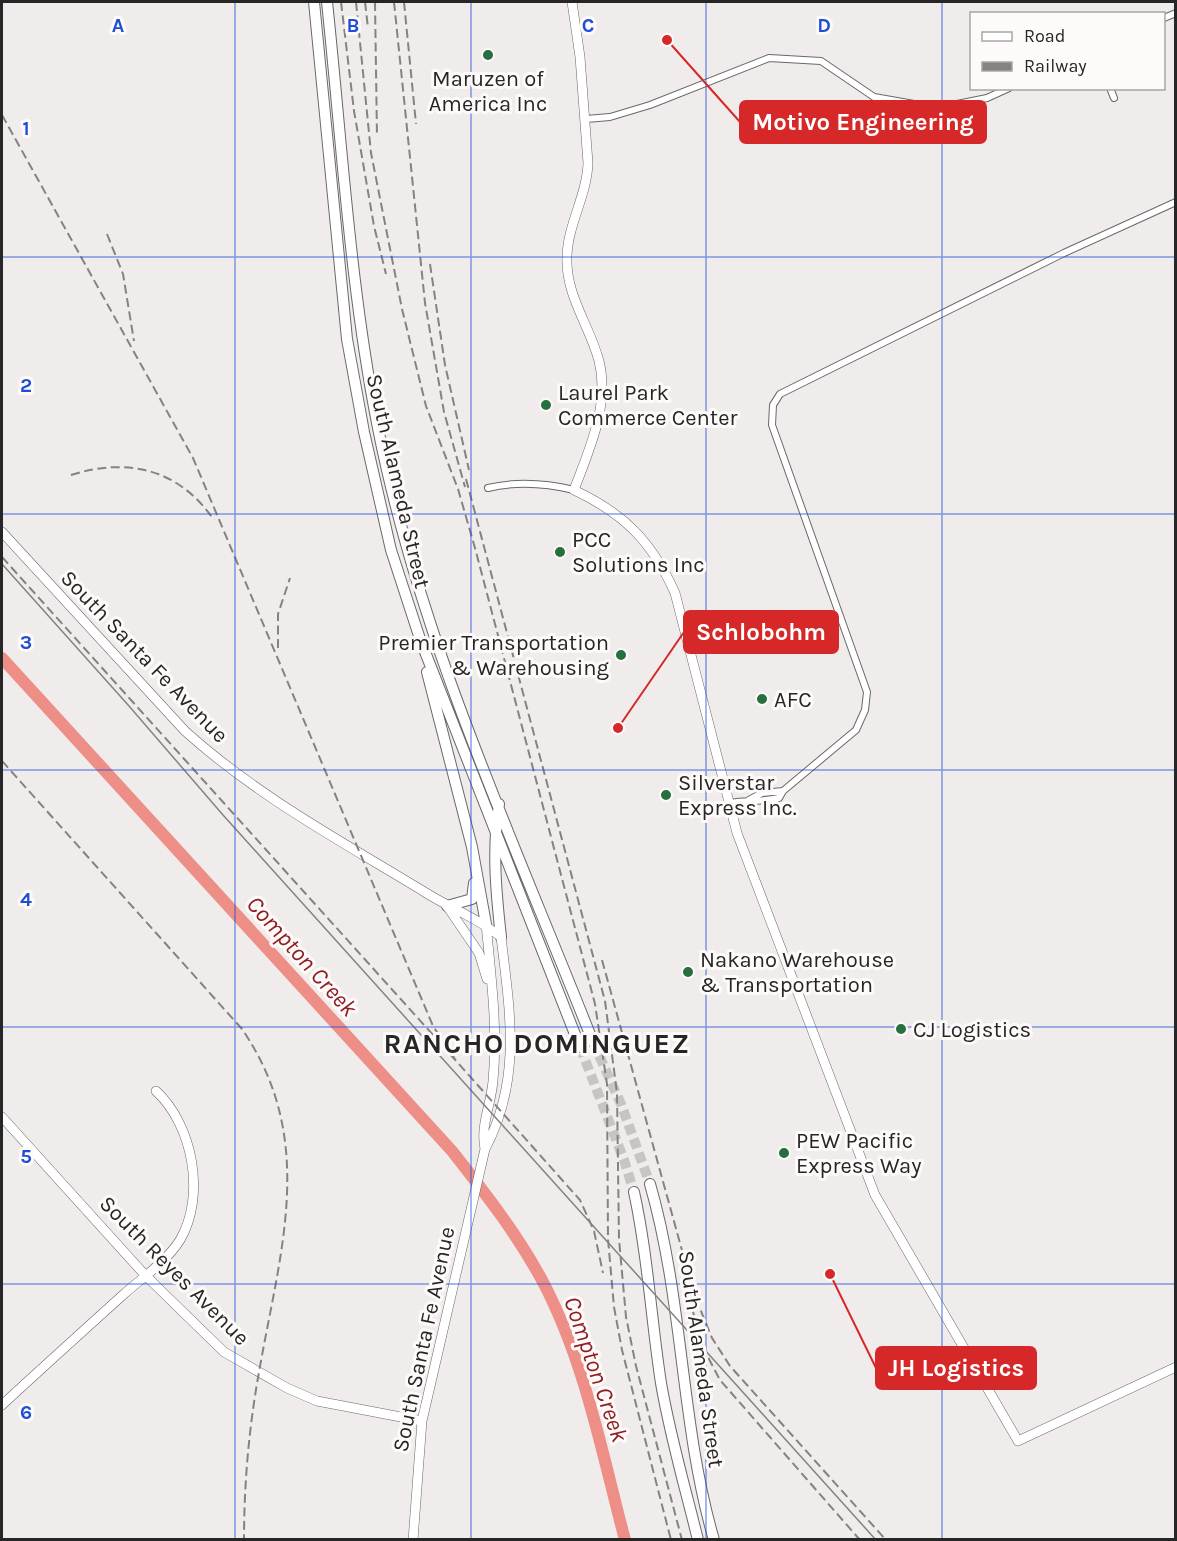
<svg xmlns="http://www.w3.org/2000/svg" width="1177" height="1541" viewBox="0 0 1177 1541" font-family="Karla,sans-serif">
  <rect width="100%" height="100%" fill="#f1ecec"/>
  <g fill="none" stroke-linecap="round" stroke-linejoin="round">
    <!-- river -->
    <path stroke="#ed8e87" stroke-width="12" d="M2 658 452 1151C485 1193 518 1235 543 1282 585 1362 602 1453 625 1540"/>
    <!-- primary-tunnel -->
    <path stroke="#c9c4c4" stroke-width="10" stroke-dasharray="10 5" stroke-linecap="butt" d="M593 1042 621 1104 650 1184
      M580 1047 624 1160 634 1192"/>
    <!-- street casing -->
    <g stroke="#6b6867" stroke-width="8">
      <path id="street" d="M1164 18 1176 13
        M1110 88 1114 98
        M586 119 610 117 650 105 769 58 821 61 874 97 937 108 987 98 1009 88
        M488 488C517 481 545 483 574 490
        M749 800 762 793 783 791
        M729 803C747 800 761 802 779 798L783 791 856 730 865 710 867 692 772 425 773 405 780 394 1064 253 1176 202"/>
    </g>
    <!-- secondary casing -->
    <g stroke="#6b6867" stroke-width="10">
      <path id="secondary" d="M572 2 580 57 588 163C587 195 568 224 567 256 565 295 590 326 599 361 610 405 589 450 574 490 625 514 652 542 675 593L737 833 875 1195 1018 1441 1176 1367
        M2 532 185 731C257 796 341 841 423 891 449 908 477 917 501 937 510 1012 522 1080 485 1149L422 1421 413 1540
        M447 906 479 953 487 979
        M2 1117 145 1275 224 1352 287 1388 317 1401 422 1421
        M485 1149C480 1126 491 1105 493 1081 498 1029 491 976 486 924
        M2 1405C42 1368 83 1331 124 1294 143 1277 167 1261 180 1240 206 1196 193 1125 156 1091"/>
    </g>
    <!-- primary casing -->
    <g stroke="#6b6867" stroke-width="12">
      <path id="primary" d="M314 2 347 339 364 432 391 550 420 639 580 1047
        M327 2C342 143 350 288 378 428 420 641 514 841 593 1042
        M427 672 472 847 486 924
        M499 804C492 850 496 892 501 937
        M447 906 472 899 474 883
        M650 1184C684 1302 680 1423 714 1540
        M634 1192C648 1255 651 1319 661 1383 670 1436 685 1487 698 1540"/>
    </g>
    <!-- street -->
    <use href="#street" stroke="#fff" stroke-width="6"/>
    <!-- secondary -->
    <use href="#secondary" stroke="#fff" stroke-width="9"/>
    <!-- primary -->
    <use href="#primary" stroke="#fff" stroke-width="10"/>
    <!-- tram -->
    <path stroke="#858282" stroke-width="1.5" d="M2 564 129 706 223 815 876 1540"/>
    <!-- rail -->
    <path stroke="#858282" stroke-width="2" stroke-dasharray="9 4.5" stroke-linecap="butt" d="M341 2 354 111 374 226 386 274
      M356 2 371 153 402 309 426 406 458 489 475 548 595 1004 607 1084 608 1239 614 1307 622 1350 671 1540
      M365 2 368 28
      M375 2 377 137
      M394 2 425 303 444 412 465 487
      M404 2 416 124
      M2 115 193 458 433 1026 455 1059
      M107 234 123 274 134 341
      M430 264 445 365 469 470
      M71 475C128 457 179 469 214 520
      M466 479 605 1001 617 1093 619 1239 626 1317 636 1366 682 1540
      M2 557 434 1036
      M278 648V614L290 578
      M2 761 242 1029C318 1140 280 1251 259 1372 249 1427 244 1484 244 1540
      M602 960 694 1294 712 1338 730 1366 886 1540
      M450 1054 580 1200 594 1231 603 1273
      M692 1307 700 1342 720 1380 860 1540"/>
  </g>
  <!-- grid -->
  <path fill="none" stroke="#1d4ed8" stroke-width="1.5" stroke-opacity="0.55" d="M235 2V1540M471 2V1540M706 2V1540M942 2V1540M2 257H1176M2 514H1176M2 770H1176M2 1027H1176M2 1284H1176"/>
  <!-- markers -->
  <g fill="#26703f" stroke="#fefaf9" stroke-width="2">
    <circle cx="488" cy="55" r="6"/>
    <circle cx="546" cy="405" r="6"/>
    <circle cx="560" cy="552" r="6"/>
    <circle cx="621" cy="655" r="6"/>
    <circle cx="762" cy="699" r="6"/>
    <circle cx="666" cy="795" r="6"/>
    <circle cx="688" cy="972" r="6"/>
    <circle cx="901" cy="1029" r="6"/>
    <circle cx="784" cy="1153" r="6"/>
  </g>
  <g text-anchor="middle" stroke-width="6" stroke-linejoin="round" paint-order="stroke">
    <!-- poi labels -->
    <g font-size="22" fill="#272626" stroke="#fefaf9" text-anchor="start">
      <text x="488" y="86" text-anchor="middle">Maruzen of<tspan x="488" dy="25">America Inc</tspan></text>
      <text x="558" y="400">Laurel Park<tspan x="558" dy="25">Commerce Center</tspan></text>
      <text x="572" y="547">PCC<tspan x="572" dy="25">Solutions Inc</tspan></text>
      <text x="609" y="650" text-anchor="end">Premier Transportation<tspan x="609" dy="25">&amp; Warehousing</tspan></text>
      <text x="774" y="707">AFC</text>
      <text x="678" y="790">Silverstar<tspan x="678" dy="25">Express Inc.</tspan></text>
      <text x="700" y="967">Nakano Warehouse<tspan x="700" dy="25">&amp; Transportation</tspan></text>
      <text x="913" y="1037">CJ Logistics</text>
      <text x="796" y="1148">PEW Pacific<tspan x="796" dy="25">Express Way</tspan></text>
    </g>
    <!-- street labels -->
    <g font-size="22" fill="#272626" stroke="#fefaf9">
      <text transform="translate(399 481) rotate(77)" y="8">South Alameda Street</text>
      <text transform="translate(145 656) rotate(46)" y="8">South Santa Fe Avenue</text>
      <text transform="translate(175 1270) rotate(45)" y="8">South Reyes Avenue</text>
      <text transform="translate(423 1339) rotate(-78)" y="8">South Santa Fe Avenue</text>
      <text transform="translate(702 1359) rotate(82)" y="8">South Alameda Street</text>
    </g>
    <!-- water labels -->
    <g font-size="24" font-style="italic" fill="#8d1e21" stroke="#fefaf9">
      <text transform="translate(302 956) rotate(48)" y="8">Compton Creek</text>
      <text transform="translate(596 1369) rotate(71)" y="8">Compton Creek</text>
    </g>
    <!-- district labels -->
    <g font-size="28" font-weight="bold" letter-spacing="1.5" fill="#272626" stroke="#fefaf9">
      <text x="537" y="1053">RANCHO DOMINGUEZ</text>
    </g>
  </g>
  <g font-size="20" text-anchor="middle" font-weight="bold" fill="#1d4ed8" stroke="#fefaf9" stroke-width="6" stroke-linejoin="round" paint-order="stroke">
    <text x="118" y="32">A</text>
    <text x="353" y="32">B</text>
    <text x="588" y="32">C</text>
    <text x="824" y="32">D</text>
    <text x="26" y="135">1</text>
    <text x="26" y="392">2</text>
    <text x="26" y="649">3</text>
    <text x="26" y="906">4</text>
    <text x="26" y="1163">5</text>
    <text x="26" y="1419">6</text>
  </g>
  <!-- callouts -->
  <path fill="none" stroke="#d62828" stroke-width="2" d="M667 40L740 122M618 728L684 632M830 1274L876 1368"/>
  <g fill="#d62828" stroke="#fefaf9" stroke-width="2">
    <circle cx="667" cy="40" r="6"/>
    <circle cx="618" cy="728" r="6"/>
    <circle cx="830" cy="1274" r="6"/>
  </g>
  <g fill="#d62828" stroke="#d62828" stroke-width="2">
    <rect x="740" y="101" width="246" height="42" rx="6"/>
    <rect x="684" y="611" width="154" height="42" rx="6"/>
    <rect x="876" y="1347" width="160" height="42" rx="6"/>
  </g>
  <g font-size="24" text-anchor="middle" font-weight="bold" fill="#fff">
    <text x="863" y="130">Motivo Engineering</text>
    <text x="761" y="640">Schlobohm</text>
    <text x="956" y="1376">JH Logistics</text>
  </g>
  <!-- border -->
  <rect width="1177" height="1541" fill="none" stroke="#272626" stroke-width="6"/>
  <!-- legend -->
  <rect x="970" y="12" width="195" height="78" fill="#fefaf9" stroke="#a8a5a5" stroke-width="1.5"/>
  <rect x="982" y="32" width="30" height="9" fill="#ffffff" stroke="#a8a5a5" stroke-width="1.5"/>
  <text x="1024" y="42" font-size="18" fill="#272626">Road</text>
  <rect x="982" y="62" width="30" height="9" fill="#858282" stroke="#a8a5a5" stroke-width="1.5"/>
  <text x="1024" y="72" font-size="18" fill="#272626">Railway</text>
</svg>
